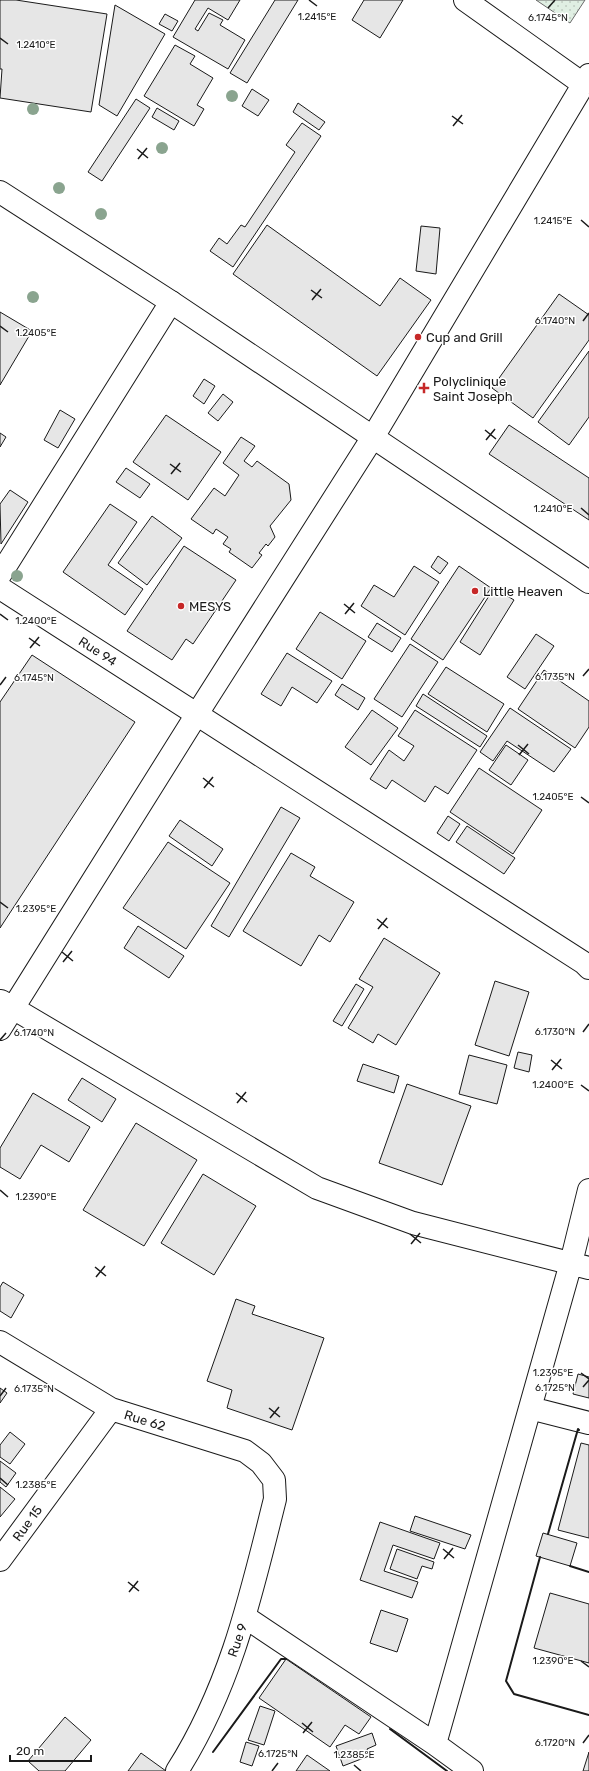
<svg xmlns="http://www.w3.org/2000/svg" width="589" height="1771" viewBox="0 0 589 1771" font-family="Rubik,sans-serif">
  <defs>
    <pattern id="park-dots" width="8" height="8" patternUnits="userSpaceOnUse"><rect width="8" height="8" fill="#e0efe3"/><path d="M2 2h.1M6 6h.1" fill="none" stroke="#c0ccc2" stroke-width="1.8" stroke-linecap="round"/></pattern>
  </defs>
  <rect width="100%" height="100%" fill="#fff"/>
  <!-- park -->
  <path fill="url(#park-dots)" stroke="#6a6a6a" d="M536 0H585L570 23Z"/>
  <!-- building -->
  <path fill="#e6e6e6" stroke="#1a1a1a" d="M0 0H16L107 14 91 112 0 98 2 69H0Z
    M195 0H240L228 20 208 8 195 29 198 31 209 13 223 20 220 25 245 40 228 69 173 37Z
    M275 0H298L247 83 230 73Z
    M364 0H403L380 38 352 20Z
    M115 5 165 34 117 116 99 105Z
    M165 14 178 21 172 31 159 24Z
    M175 45 195 56 190 64 213 78 197 105 204 109 194 126 144 96Z
    M252 89 269 100 258 116 242 106Z
    M136 99 150 108 102 181 88 172Z
    M298 103 325 122 319 130 293 112Z
    M157 108 179 121 174 130 152 117Z
    M302 123 321 136 233 267 210 251 219 238 227 244 241 225 245 227 295 152 286 145Z
    M267 225 380 306 400 278 431 300 377 376 233 274Z
    M421 226 440 228 436 274 416 271Z
    M559 294 589 315V340L533 418 492 388Z
    M0 312 32 331 0 385Z
    M589 351V417L569 445 538 422Z
    M204 379 215 386 204 404 193 396Z
    M223 394 233 402 218 421 208 413Z
    M60 410 75 419 58 448 44 440Z
    M166 415 221 452 188 500 133 462Z
    M509 425 589 478V520L489 454Z
    M0 433 6 437 0 447Z
    M241 437 255 446 244 461 252 467 257 461 289 484 291 500 270 526 275 537 268 546 266 544 259 553 262 555 252 568 229 552 231 549 223 544 228 537 216 529 213 534 191 519 214 488 225 496 239 475 223 463Z
    M126 468 150 484 140 498 116 482Z
    M10 490 28 502 1 544 0 504Z
    M110 504 137 522 108 565 143 589 125 615 63 572Z
    M152 516 182 538 147 585 118 563Z
    M184 546 236 580 193 644 186 639 172 660 127 631Z
    M438 556 448 563 440 574 431 567Z
    M414 566 439 582 405 635 361 606 374 585 394 597Z
    M459 566 491 588 443 660 411 639Z
    M494 588 514 600 480 655 460 642Z
    M320 612 366 641 342 679 296 649Z
    M377 623 401 638 392 652 368 637Z
    M536 634 554 646 525 689 507 677Z
    M410 644 438 662 402 717 374 699Z
    M287 653 332 681 317 703 292 687 281 706 261 694Z
    M32 655 135 722 0 928V702Z
    M446 667 504 704 487 732 428 694Z
    M544 670 589 701V727L575 748 518 709Z
    M342 684 365 698 358 710 335 695Z
    M423 694 487 736 480 747 416 706Z
    M510 708 571 749 554 772 507 741 493 761 480 752Z
    M372 710 398 728 371 765 345 747Z
    M415 710 477 750 448 794 435 786 425 802 392 780 386 789 370 779 389 750 404 761 414 746 398 736Z
    M506 745 528 760 511 785 489 770Z
    M479 768 542 810 513 854 450 812Z
    M281 807 300 818 229 937 211 926Z
    M448 816 460 824 449 841 437 833Z
    M180 820 223 849 212 866 169 836Z
    M467 826 515 858 504 874 456 842Z
    M168 842 230 883 186 949 123 908Z
    M291 853 315 867 310 876 354 902 330 942 319 935 301 966 243 931Z
    M138 926 184 956 169 978 124 948Z
    M384 938 440 973 396 1045 378 1034 373 1043 348 1028 373 987 359 979Z
    M495 981 529 992 509 1056 475 1045Z
    M356 984 364 989 342 1026 333 1021Z
    M518 1052 532 1055 529 1072 514 1068Z
    M469 1055 507 1065 497 1104 459 1094Z
    M363 1064 399 1076 394 1093 357 1081Z
    M82 1078 116 1099 102 1122 68 1100Z
    M407 1084 471 1106 442 1185 379 1163Z
    M33 1093 90 1127 69 1162 41 1145 20 1179 0 1167V1148Z
    M136 1123 197 1160 144 1246 83 1210Z
    M203 1174 256 1206 214 1275 161 1243Z
    M3 1282 24 1295 11 1318 0 1311V1287Z
    M236 1299 255 1306 252 1314 324 1338 292 1430 227 1408 232 1390 207 1381Z
    M578 1374 589 1377V1398L573 1394Z
    M0 1388 7 1393 0 1403Z
    M10 1432 25 1444 10 1464 0 1457V1445Z
    M581 1443 589 1445V1538L558 1530Z
    M0 1461 16 1473 6 1487 0 1482Z
    M0 1487 15 1499 0 1517Z
    M415 1516 471 1535 465 1549 410 1531Z
    M380 1522 440 1543 434 1559 393 1545 384 1571 418 1582 412 1598 360 1580Z
    M543 1533 577 1543 570 1566 536 1556Z
    M397 1549 434 1562 432 1569 422 1566 417 1579 390 1569Z
    M550 1593 589 1604V1663L534 1648Z
    M381 1610 408 1619 397 1652 370 1643Z
    M286 1659 371 1717 359 1734 345 1725 330 1747 259 1698Z
    M260 1706 275 1711 264 1745 248 1740Z
    M65 1717 91 1740 65 1771H39L28 1761Z
    M372 1733 376 1745 367 1749 369 1756 343 1766 336 1746Z
    M246 1742 259 1746 252 1766 240 1762Z
    M589 1752V1771H583Z
    M141 1753 166 1771H128Z
    M307 1755 330 1771H296Z"/>
  <g fill="none" stroke-linecap="round" stroke-linejoin="round">
    <!-- minor casing -->
    <g stroke="#1a1a1a" stroke-width="24">
      <path id="minor" d="M465 0 583 84
        M0 575 171 302
        M0 588 584 963 589 968
        M1 1001 317 1188 413 1223 589 1268
        M0 1029 197 714 373 437 589 75
        M0 1342 111 1409 245 1451 261 1463 274 1480 275 1499C251 1595 231 1686 177 1771
        M530 1408 589 1423
        M0 1560 111 1409
        M245 1617 435 1744 472 1771
        M435 1744 571 1263 589 1190"/>
    </g>
    <!-- major casing -->
    <g stroke="#1a1a1a" stroke-width="24">
      <path id="major" d="M0 192 171 302 589 582"/>
    </g>
    <!-- minor -->
    <use href="#minor" stroke="#fff" stroke-width="22"/>
    <!-- major -->
    <use href="#major" stroke="#fff" stroke-width="22"/>
    <!-- wall -->
    <path stroke="#1a1a1a" stroke-width="2" d="M548 1534 578 1429 579 1430
      M540 1557 506 1681 514 1694 589 1715
      M570 1566 589 1572
      M390 1729 447 1771
      M213 1752 281 1659H286"/>
  </g>
  <!-- trees -->
  <g fill="#8aa48f">
    <circle cx="232" cy="96" r="6"/>
    <circle cx="33" cy="109" r="6"/>
    <circle cx="162" cy="148" r="6"/>
    <circle cx="59" cy="188" r="6"/>
    <circle cx="101" cy="214" r="6"/>
    <circle cx="33" cy="297" r="6"/>
    <circle cx="17" cy="576" r="6"/>
  </g>
  <!-- ticks -->
  <path fill="none" stroke="#1a1a1a" stroke-width="1.5" d="M309 0 317 6M548 8 555 0M0 38 8 44M452 116 463 124M453 126 462 115M137 149 148 158M138 159 147 148M581 220 589 227M311 290 322 298M312 300 321 289M583 321 589 313M0 326 8 332M485 430 496 439M486 440 495 429M170 464 181 472M171 474 180 463M581 508 589 515M344 604 355 613M0 614 8 620M345 614 354 603M29 638 40 646M30 648 39 637M583 676 589 669M0 685 6 677M518 745 529 754M519 755 528 744M203 778 214 787M204 788 213 777M581 797 589 803M0 902 8 908M377 919 388 928M378 929 387 918M62 952 73 961M63 962 72 951M583 1032 589 1024M0 1040 6 1033M551 1060 562 1069M552 1070 561 1059M581 1085 589 1091M236 1093 247 1102M237 1103 246 1092M0 1190 8 1197M410 1234 421 1243M411 1244 420 1233M95 1267 106 1276M96 1277 105 1266M581 1373 589 1379M583 1387 589 1380M0 1396 6 1388M269 1408 280 1417M270 1418 279 1407M0 1478 8 1485M443 1549 454 1558M444 1559 453 1548M128 1582 139 1591M129 1592 138 1581M581 1661 589 1667M302 1723 313 1732M303 1733 312 1722M583 1743 589 1735M354 1765 361 1771M272 1771 278 1763"/>
  <!-- markers -->
  <g fill="#c62828" stroke="#fff" stroke-width="1.5">
    <circle cx="418" cy="337" r="4"/>
    <path d="M422 382h4v4h4v4h-4v4h-4v-4h-4v-4h4z"/>
    <circle cx="475" cy="591" r="4"/>
    <circle cx="181" cy="606" r="4"/>
  </g>
  <g text-anchor="middle" stroke-width="3" stroke-linejoin="round" paint-order="stroke">
    <!-- poi labels -->
    <g font-size="13" fill="#1a1a1a" stroke="#fff" text-anchor="start">
      <text x="426" y="342">Cup and Grill</text>
      <text x="433" y="386">Polyclinique<tspan x="433" dy="15">Saint Joseph</tspan></text>
      <text x="483" y="596">Little Heaven</text>
      <text x="189" y="611">MESYS</text>
    </g>
    <!-- street labels -->
    <g font-size="13" fill="#1a1a1a" stroke="#fff">
      <text transform="translate(98 651) rotate(33)" y="5">Rue 94</text>
      <text transform="translate(145 1420) rotate(17)" y="5">Rue 62</text>
      <text transform="translate(27 1523) rotate(-54)" y="5">Rue 15</text>
      <text transform="translate(237 1640) rotate(-71)" y="5">Rue 9</text>
    </g>
  </g>
  <g font-size="10" text-anchor="middle" fill="#1a1a1a" stroke="#fff" stroke-width="3" stroke-linejoin="round" paint-order="stroke">
    <text x="317" y="20">1.2415°E</text>
    <text x="548" y="21">6.1745°N</text>
    <text x="36" y="48">1.2410°E</text>
    <text x="553" y="224">1.2415°E</text>
    <text x="555" y="324">6.1740°N</text>
    <text x="36" y="336">1.2405°E</text>
    <text x="553" y="512">1.2410°E</text>
    <text x="36" y="624">1.2400°E</text>
    <text x="555" y="680">6.1735°N</text>
    <text x="34" y="681">6.1745°N</text>
    <text x="553" y="800">1.2405°E</text>
    <text x="36" y="912">1.2395°E</text>
    <text x="555" y="1035">6.1730°N</text>
    <text x="34" y="1036">6.1740°N</text>
    <text x="553" y="1088">1.2400°E</text>
    <text x="36" y="1200">1.2390°E</text>
    <text x="553" y="1376">1.2395°E</text>
    <text x="555" y="1391">6.1725°N</text>
    <text x="34" y="1392">6.1735°N</text>
    <text x="36" y="1488">1.2385°E</text>
    <text x="553" y="1664">1.2390°E</text>
    <text x="555" y="1746">6.1720°N</text>
    <text x="278" y="1757">6.1725°N</text>
    <text x="354" y="1758">1.2385°E</text>
  </g>
  <!-- scale -->
  <path d="M10 1755v6h81v-6" fill="none" stroke="#1a1a1a" stroke-width="2"/>
  <text x="16" y="1755" font-size="12" fill="#1a1a1a" stroke="#ffffff" stroke-width="3" paint-order="stroke">20 m</text>
</svg>
